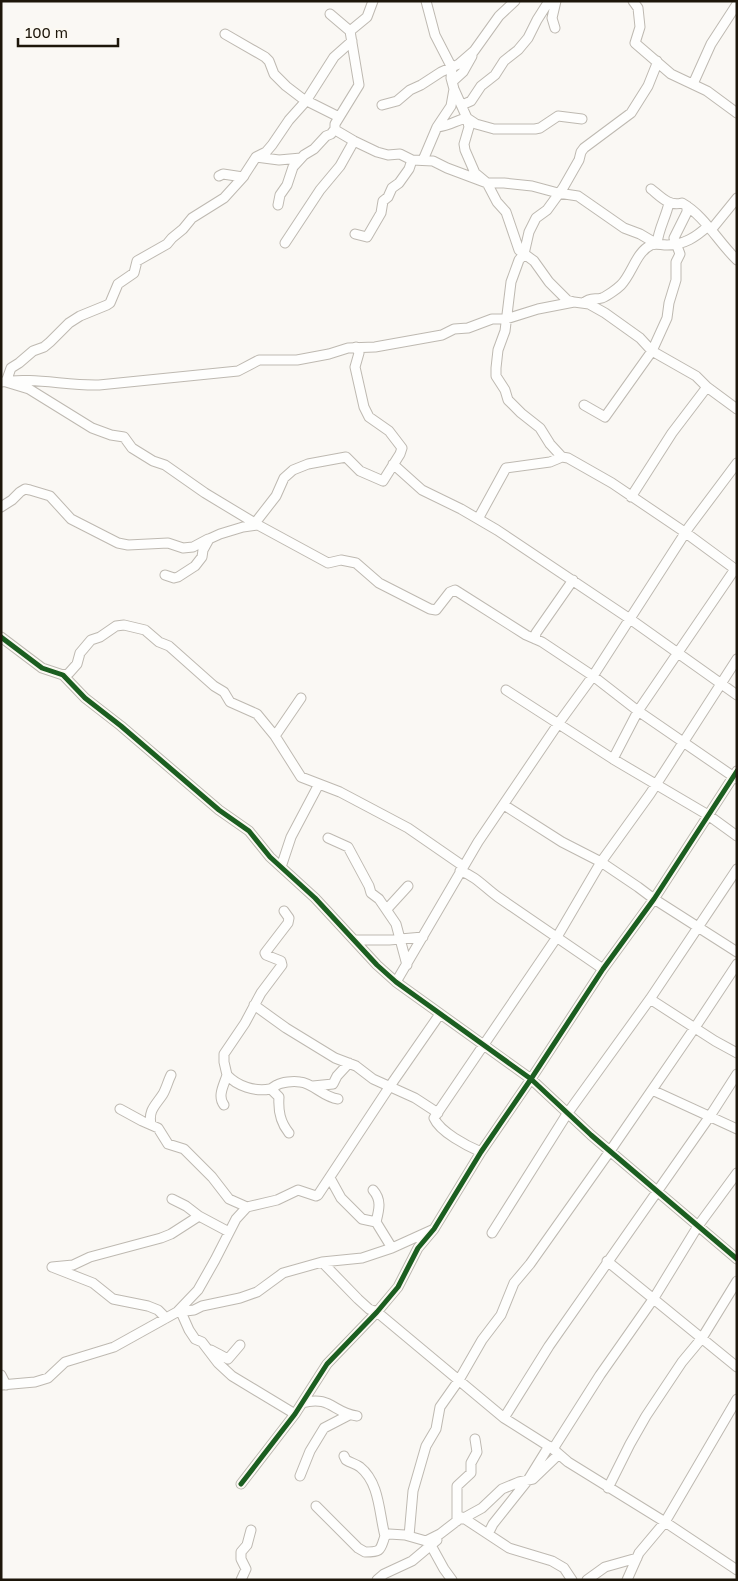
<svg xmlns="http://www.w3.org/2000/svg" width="738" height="1581" viewBox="0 0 738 1581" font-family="'Golos Text',sans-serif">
  <rect width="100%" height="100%" fill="#faf8f4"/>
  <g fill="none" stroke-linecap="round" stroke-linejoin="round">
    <!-- minor casing -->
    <g stroke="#beb9b1" stroke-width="11">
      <path id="minor" d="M373 1 367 17 350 31 359 85 335 124V129L337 131 354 141 377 152 388 155 400 154 412 160 433 161 447 168 487 183H504L532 186 558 193 578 196 624 228 640 234 657 244C658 230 666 217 669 203
        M426 1 435 35 452 68 451 78 454 89 467 118 469 127 464 144 465 150 475 173 487 183 497 202 506 212 519 250 534 261 549 282 567 300 574 302
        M633 1 638 8 640 27 635 43 671 74 707 91 737 113
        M330 14 350 31
        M555 28 552 18 556 1
        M225 34 265 57 269 61 274 74 286 86 303 99 339 117
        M452 82 463 72 472 56
        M693 84 711 44 737 4
        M382 105 397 101 410 90 421 85 441 72 459 64 474 51 499 16 515 1
        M462 105 471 101 481 86 495 75 504 61 518 50 528 38 537 20 549 1
        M437 127C451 126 455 120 467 118L476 124 494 129H535L540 128 558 116 582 119
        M256 157 266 152 272 145 289 120 306 101 334 57 352 41
        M423 160 437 127 451 106 454 89
        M219 176 223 174 243 177 256 157 279 160 301 158
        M244 176 224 198 192 218 183 229 172 238 167 244 137 261 134 273 118 284 110 303 107 305 80 316 69 323 50 342 44 347 33 351 19 363 11 368 6 382 29 389 92 428 111 435 124 437 132 448 153 461 165 465 205 493 258 525
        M651 189C660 196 669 207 682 203 705 216 718 242 737 260
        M278 205 280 195 287 185 293 167 304 155 314 149 326 136 331 134 335 129
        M711 230 737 198
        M355 234 367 237 381 213 383 201 388 197 392 188 399 183 409 169 412 160
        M285 243 320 190 340 166 354 141
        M584 303C590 297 595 300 602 298 607 296 617 289 621 285 632 274 636 252 651 245 656 243 661 245 667 245 684 245 696 237 708 226
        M1 382C33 377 67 386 99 385L238 371 259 360H297L329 354 348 348 375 347 442 335 454 329 468 328 492 319H506L538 309 574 302 589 304 605 313 640 338 652 351 696 376 707 387 737 409
        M584 405 605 417 652 351 667 318 669 303 676 280V262L680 254 674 238 687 212V206
        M562 457 550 444 540 428 521 413 508 400 505 390 496 376V368L498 350 505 331 511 282 519 260 524 254 529 232 536 218 547 210 563 188 579 160 581 152 584 148 631 113 648 86 656 66 657 61
        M393 464 422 490 461 509 497 530 630 619 737 695
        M631 497 672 433 707 387
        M1 507 12 500 20 492 25 489 30 490 50 496 71 519 118 543 128 545 168 543 183 548 193 547 208 539
        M478 519 506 468 550 462 562 457 568 458 612 483 686 533 735 569 638 711 613 759
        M255 523 276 496 284 478 293 470 308 464 346 457 360 471 383 481 400 454 402 448 389 431 369 417 364 407 355 367 359 353 356 347
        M165 575 174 578 178 577 195 566 202 557 203 550 209 539 220 534 243 527 258 525 328 563 341 560 356 563 379 583 430 609 436 610 450 592 455 590 526 635 542 642 593 676 638 711 737 779
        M1 637 42 668 63 675 85 698 121 726 219 810 249 831 270 857 315 898 377 965 396 982 531 1079 591 1135 737 1259
        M535 639 536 633 573 580
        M63 675 69 673 77 664 80 653 91 640 100 637 116 626 124 625 145 630 159 642 169 646 214 686 224 692 230 702 257 714 275 736 301 777 340 792 408 828 463 866
        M506 690 613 759 708 815 737 836
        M275 736 301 698
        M504 805 562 842 601 862 638 887 654 899 737 952
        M328 838 348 847 369 886 371 893 379 899 396 924 407 965
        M281 867 291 837 319 784
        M460 871C476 876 485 888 498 897 533 921 568 945 603 969
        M387 909 408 886
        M354 940H389L423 937
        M396 982 478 842 558 724 593 676 689 527 737 463
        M650 999 715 1041 737 1053
        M254 1005 286 1028 335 1058 356 1066 373 1079 415 1098 438 1113
        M227 1075 224 1062V1054L245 1023 261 993 282 965 281 961 266 955 265 953 288 923 289 918 284 911
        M313 1086 333 1084 337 1076 349 1063
        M271 1089 279 1097C278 1111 280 1122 289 1133
        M652 1090 737 1129
        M224 1105C217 1096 224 1085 227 1075 237 1086 255 1092 270 1089 272 1088 275 1086 277 1085 282 1082 293 1081 300 1082 313 1083 323 1097 338 1099
        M120 1109 142 1121 158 1128 168 1144 184 1149 212 1177 229 1199 247 1207
        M151 1124C148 1110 156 1105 163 1094 166 1089 168 1081 171 1075
        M481 1152C467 1146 440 1132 434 1118L557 937 601 862 650 794 737 659
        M330 1178 341 1198 362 1219 376 1222 392 1248
        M373 1190C382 1200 379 1210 376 1222
        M172 1199 186 1206 199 1216
        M492 1233 567 1114 650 999 737 869
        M607 1261 737 1367
        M322 1262 358 1299 369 1309 377 1312 504 1418 553 1449 568 1462 665 1522 737 1570
        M52 1267 73 1265 90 1257 161 1238 171 1234 199 1216 229 1232
        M52 1267 93 1283 113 1299 148 1306 158 1310 166 1318
        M177 1312 194 1310 202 1306 240 1298 257 1292 283 1273 322 1262 362 1258 392 1248 434 1229
        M181 1312 189 1330 195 1339 202 1342 218 1363 232 1376 295 1414
        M211 1350 228 1359 240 1345
        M1 1375 6 1385
        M1 1385 35 1382 48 1378 65 1362 114 1347 177 1312 198 1290 215 1260 236 1219 247 1207 277 1200 298 1190 316 1196 318 1195 390 1086 440 1014
        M302 1403C331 1395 333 1413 357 1416
        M504 1418 549 1346 710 1116 737 1074
        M553 1449 600 1375 654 1298 698 1226 737 1173
        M344 1456 346 1460C351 1463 356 1464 360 1467 380 1483 379 1514 385 1536
        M300 1476 310 1451 324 1428 349 1415
        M241 1484 295 1414 327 1364 377 1312 398 1287 418 1248 434 1229 481 1152 531 1079 603 969 654 899 737 771
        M608 1488 630 1444 646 1416 682 1362 702 1338 737 1281
        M316 1506 358 1548 365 1552C382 1552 380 1550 385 1536L389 1534 405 1535 426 1541 440 1534 462 1517 509 1548 552 1561 564 1568 572 1580
        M462 1519 482 1508 502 1489 519 1482 533 1479 559 1454
        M457 1521V1486L471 1473V1463L477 1452 475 1439
        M488 1534 493 1524 528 1480 549 1446
        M409 1536 413 1491 426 1446 436 1429 440 1407 459 1380 482 1340 501 1315 514 1283 530 1264 610 1151 698 1023 737 964
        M428 1540 444 1569 452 1580
        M241 1580 246 1569 241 1559V1552L247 1545 251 1530
        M377 1580 384 1574 412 1561 437 1540
        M587 1580 605 1567 637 1558
        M627 1580 639 1553 665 1522 737 1399"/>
    </g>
    <!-- minor -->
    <use href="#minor" stroke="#fefefd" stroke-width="9"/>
    <!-- cycleway casing -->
    <g stroke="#fcf9f2" stroke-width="8">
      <path id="cycleway" d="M1 637 42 668 63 675 85 698 121 726 219 810 249 831 270 857 315 898 377 965 396 982 531 1079 591 1135 737 1259
        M241 1484 295 1414 327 1364 377 1312 398 1287 418 1248 434 1229 481 1152 531 1079 603 969 654 899 737 771"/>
    </g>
    <!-- cycleway -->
    <use href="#cycleway" stroke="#1b5e20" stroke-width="5"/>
  </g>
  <!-- border -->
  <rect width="738" height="1581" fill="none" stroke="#1d160a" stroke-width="5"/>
  <!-- scale -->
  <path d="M18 38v8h100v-8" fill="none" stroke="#1d160a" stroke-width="2.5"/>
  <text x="25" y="38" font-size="15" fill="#1d160a" stroke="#fcf9f2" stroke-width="4" paint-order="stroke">100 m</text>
</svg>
